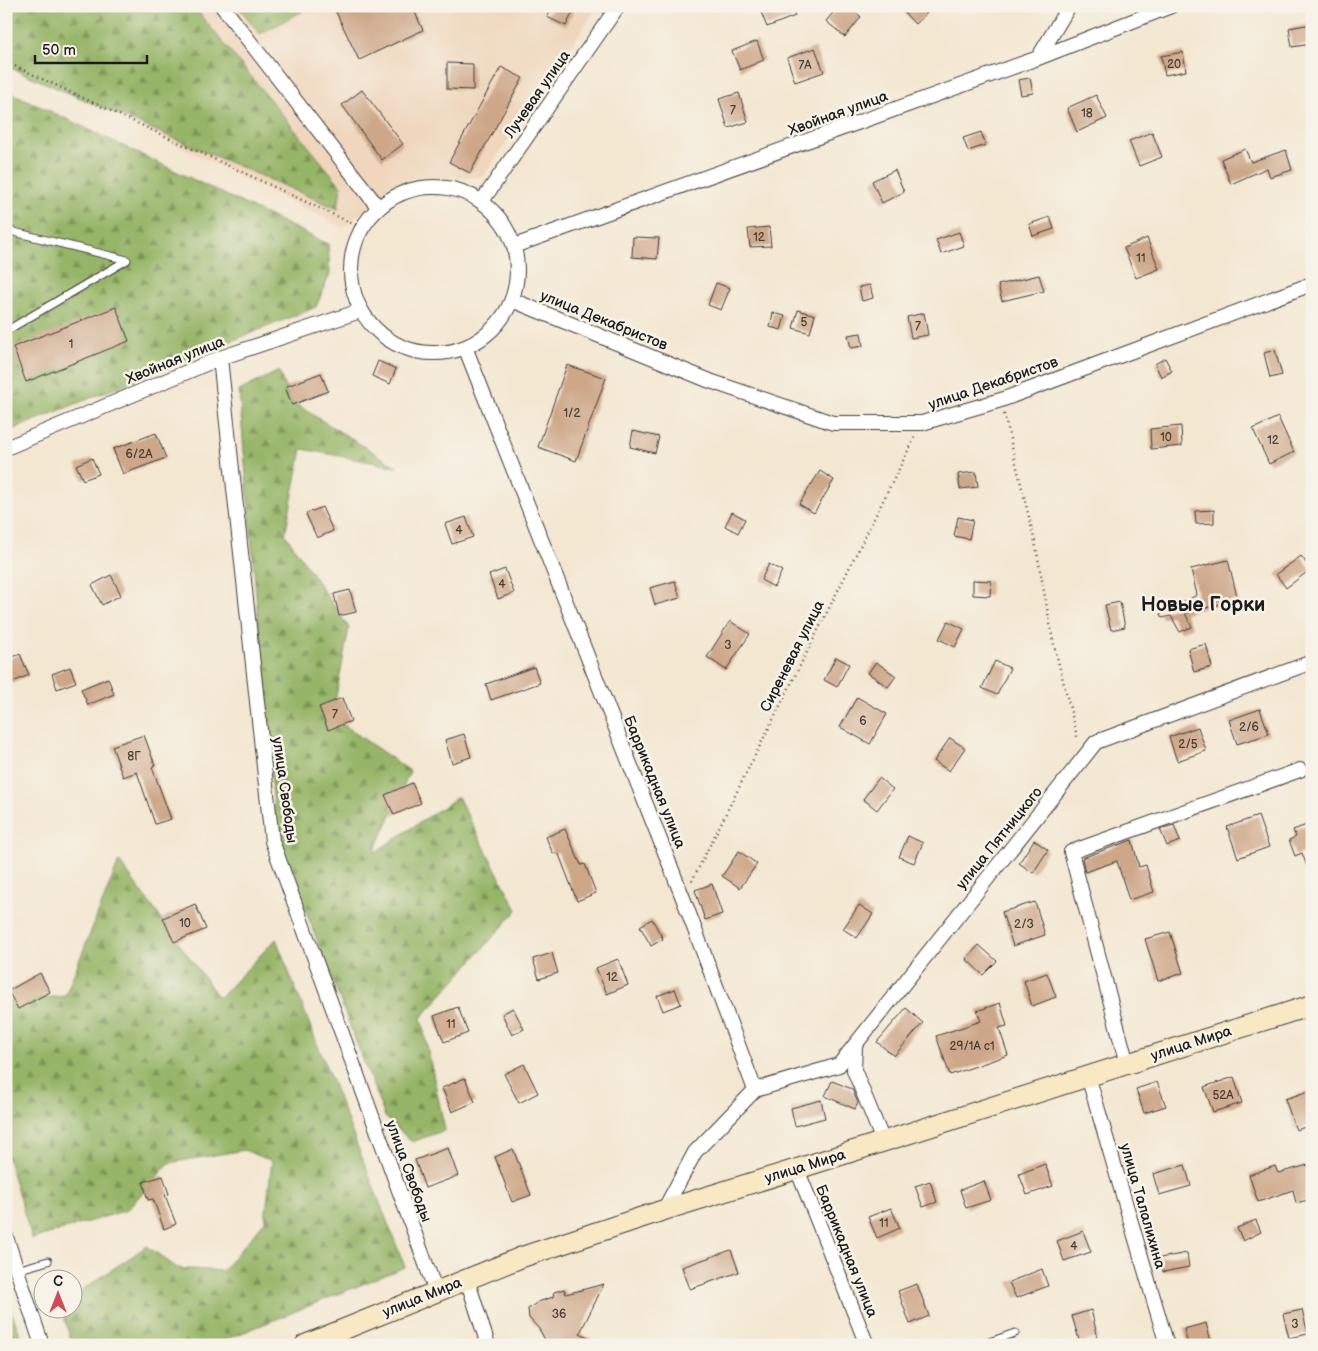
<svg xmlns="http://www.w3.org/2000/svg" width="1318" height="1351" viewBox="0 0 1318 1351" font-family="'Balsamiq Sans',sans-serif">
  <defs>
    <pattern id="forest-firs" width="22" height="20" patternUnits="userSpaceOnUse" patternTransform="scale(1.25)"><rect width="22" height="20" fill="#96b568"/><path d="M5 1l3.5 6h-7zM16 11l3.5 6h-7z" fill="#7a9255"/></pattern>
  </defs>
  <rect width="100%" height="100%" fill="#f7f3e8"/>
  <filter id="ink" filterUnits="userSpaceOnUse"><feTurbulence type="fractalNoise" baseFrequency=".02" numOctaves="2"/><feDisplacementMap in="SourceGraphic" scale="10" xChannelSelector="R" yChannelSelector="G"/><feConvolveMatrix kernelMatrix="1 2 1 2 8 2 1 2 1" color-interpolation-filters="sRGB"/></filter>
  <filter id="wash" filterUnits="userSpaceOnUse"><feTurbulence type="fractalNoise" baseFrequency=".0096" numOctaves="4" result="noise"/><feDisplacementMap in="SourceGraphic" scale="20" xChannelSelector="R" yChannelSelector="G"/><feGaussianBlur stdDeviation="1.12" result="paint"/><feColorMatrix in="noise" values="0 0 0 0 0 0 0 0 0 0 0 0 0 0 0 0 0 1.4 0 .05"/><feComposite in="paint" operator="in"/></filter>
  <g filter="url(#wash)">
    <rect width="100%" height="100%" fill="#f3e7d1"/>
    <!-- built -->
    <path fill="#efd6bc" d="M6 6H598L483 177 435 179 388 191 343 228 6 59Z"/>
    <!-- forest -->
    <path fill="url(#forest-firs)" stroke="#596842" d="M6 6H193L341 186 338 209 6 66Z
      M238 6H312L260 34Z
      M6 90 328 244 330 274 316 307 6 432Z
      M279 371 289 400 397 467 302 449 285 534 349 628 332 717 410 771 374 853 458 797 517 910 421 1018 445 1130 412 1142 385 1117 276 833 239 391Z
      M119 861 219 998 276 939 405 1267 212 1345H72L62 1309 72 1308 73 1296 147 1246 177 1268 222 1271 265 1221 272 1161 244 1150 169 1163 127 1210 32 1239 6 1153V1001L65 996Z
      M6 1297 24 1345H6Z"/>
    <g id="blocks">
      <!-- building -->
      <path fill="#cea789" d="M349 6H412L423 30 359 60 336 12Z
        M553 6H576L566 26 547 17Z
        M777 6H791L795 16 767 27 761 12Z
        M839 6H848L861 17 845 37 826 21Z
        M898 6H922L928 12 915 24Z
        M1312 24V44L1292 47 1289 28Z
        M757 41 764 60 740 70 732 51Z
        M815 48 824 72 795 82 787 58Z
        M1183 52 1186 71 1165 75 1161 56Z
        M447 63 473 64V90L447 89Z
        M501 67 523 78 470 173 449 162Z
        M1030 78 1033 93 1021 95 1018 80Z
        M362 90 403 144 382 160 342 105Z
        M739 93 748 122 728 128 719 99Z
        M1096 95 1107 118 1077 132 1067 108Z
        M981 132 986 145 968 151 963 138Z
        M1152 132 1162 157 1139 166 1129 141Z
        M1245 149 1251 162 1286 150 1292 170 1270 177 1267 168 1231 184 1221 159Z
        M895 170 904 192 882 203 872 181Z
        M1050 217 1054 229 1033 236 1029 224Z
        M769 227 771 246 750 247 748 229Z
        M959 232 964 246 941 254 936 240Z
        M633 237 659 238 657 259 632 257Z
        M1147 238 1159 269 1136 278 1124 248Z
        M1039 275 1044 291 1002 301 998 285Z
        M716 283 730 288 721 310 708 305Z
        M870 285 873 298 862 301 859 287Z
        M116 307 129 341 26 382 13 347Z
        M798 310 815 315 810 333 793 328Z
        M773 313 785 316 781 330 770 327Z
        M924 313 928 335 911 338 907 317Z
        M861 333 863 346 851 348 848 335Z
        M1275 350 1282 375 1270 378 1264 353Z
        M1165 358 1172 371 1161 377 1155 364Z
        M378 361 396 369 390 384 372 376Z
        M567 365 606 378 576 461 538 447Z
        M321 373 328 391 292 405 285 387Z
        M1278 417 1294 452 1269 464 1253 429Z
        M1181 426 1182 446 1151 449 1150 429Z
        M633 431 659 437 655 453 630 447Z
        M156 433 166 458 123 474 113 449Z
        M92 458 99 474 83 480 76 465Z
        M820 471 834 480 814 513 799 504Z
        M976 472 978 487 960 489 958 474Z
        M322 507 333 531 317 538 306 514Z
        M1214 510V523L1196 524 1195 511Z
        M732 512 745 519 738 533 725 526Z
        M466 517 473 537 452 544 445 524Z
        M958 517 973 520 969 539 954 536Z
        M1301 556 1311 569 1286 588 1276 574Z
        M1228 560 1238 600 1185 613 1192 627 1180 632 1171 616 1162 618 1160 614 1197 595 1191 569Z
        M769 564 782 571 774 587 761 580Z
        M505 569 514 593 498 599 489 575Z
        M111 575 121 595 102 605 92 585Z
        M973 580 991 581 990 596 973 595Z
        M675 581 680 598 655 605 650 588Z
        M350 590 356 612 339 616 334 594Z
        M1120 602 1125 627 1111 630 1105 605Z
        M730 621 750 634 726 670 707 657Z
        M948 621 964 629 955 647 939 639Z
        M1206 644 1212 667 1194 672 1188 649Z
        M20 654 29 675 11 683 6 670V660Z
        M836 657 849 664 837 687 824 680Z
        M995 661 1010 668 997 695 982 688Z
        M876 662 896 676 888 687 868 673Z
        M70 667 76 682 57 689 52 674Z
        M534 667 540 683 491 700 486 684Z
        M108 678 114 694 88 705 81 689Z
        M857 697 887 714 870 744 840 727Z
        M342 698 351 721 328 730 319 707Z
        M1260 709 1269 734 1237 744 1229 720Z
        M1198 727 1206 751 1177 761 1169 737Z
        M464 734 471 757 452 763 445 740Z
        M144 735 155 765 152 767 171 819 155 824 137 772 123 777 112 746Z
        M950 738 965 748 949 771 934 761Z
        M879 778 893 789 877 810 863 799Z
        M412 783 421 803 394 815 385 795Z
        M1258 816 1269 847 1238 858 1227 827Z
        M1312 823V876L1311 877 1302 853 1295 856 1289 840 1296 837 1293 830Z
        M1174 825 1180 841 1167 846 1160 829Z
        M565 829 581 865 585 864 596 893 577 901 558 852 553 854 546 837Z
        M908 836 923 843 914 863 899 857Z
        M1034 840 1048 850 1033 873 1019 863Z
        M1132 840 1139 867 1146 865 1154 892 1129 900 1117 861 1085 872 1082 858Z
        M739 851 757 864 740 888 722 876Z
        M712 884 722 914 705 920 695 890Z
        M1035 902 1045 935 1013 946 1002 912Z
        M195 904 206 929 174 942 163 918Z
        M859 905 873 914 857 938 843 929Z
        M652 919 663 939 651 946 640 926Z
        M1170 932 1183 973 1158 981 1145 939Z
        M979 945 997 961 983 975 966 959Z
        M552 953 558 973 539 979 533 959Z
        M618 959 628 985 607 994 596 968Z
        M40 973 50 992 18 1009 8 991Z
        M1047 973 1056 997 1032 1006 1024 981Z
        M675 989 681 1004 663 1011 657 996Z
        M1000 1003 1007 1026 999 1028 1008 1055 950 1075 936 1036 981 1021 977 1011Z
        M458 1007 468 1033 444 1042 434 1016Z
        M513 1008 524 1029 512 1035 502 1014Z
        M906 1008 923 1023 894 1056 877 1042Z
        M524 1064 538 1093 519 1103 504 1074Z
        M1234 1077 1242 1103 1213 1112 1204 1087Z
        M465 1078 475 1102 452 1112 442 1088Z
        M832 1081 852 1089 858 1103 855 1109 825 1096Z
        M1157 1082 1166 1106 1144 1113 1136 1089Z
        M1312 1090V1125L1296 1130 1285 1099Z
        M821 1100 825 1118 795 1126 791 1108Z
        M448 1148 458 1176 425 1188 415 1160Z
        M513 1149 531 1195 512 1202 495 1157Z
        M1045 1164 1053 1186 1027 1195 1019 1174Z
        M1312 1164V1199L1296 1203 1293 1190 1258 1202 1249 1175 1275 1166 1278 1173Z
        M1185 1165 1191 1186 1159 1195 1153 1174Z
        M163 1176 169 1194 165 1195 176 1224 164 1229 153 1199 148 1200 143 1182Z
        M930 1181 937 1202 923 1207 915 1186Z
        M984 1181 991 1200 966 1208 960 1190Z
        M891 1208 900 1228 877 1238 868 1217Z
        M1256 1220 1261 1232 1243 1241 1237 1228Z
        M1083 1231 1091 1252 1064 1261 1057 1241Z
        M731 1250 739 1272 690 1289 682 1267Z
        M1187 1253 1189 1267 1163 1272 1160 1258Z
        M1042 1269 1048 1286 1016 1298 1009 1282Z
        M604 1284 580 1333 603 1345H548L539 1329 529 1318 528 1309 538 1302 553 1297 554 1292 564 1289 566 1294Z
        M917 1284 929 1316 910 1324 898 1291Z
        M1091 1310 1098 1338 1080 1343 1072 1316Z
        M1302 1310 1308 1334 1289 1338 1283 1314Z
        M1206 1323 1212 1345H1188L1184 1329Z"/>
    </g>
  </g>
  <g filter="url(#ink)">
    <use href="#blocks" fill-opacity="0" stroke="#3c3a37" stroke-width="1"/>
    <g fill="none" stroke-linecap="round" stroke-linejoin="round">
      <!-- lane casing -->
      <g stroke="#3c3a37" stroke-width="9">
        <path id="lane" d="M6 230 127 260 6 331
          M17 1270 48 1261
          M981 1345 1015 1333"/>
      </g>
      <!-- street casing -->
      <g stroke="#3c3a37" stroke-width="16">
        <path id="street" d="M222 6 378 207
          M1038 58 1069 6
          M351 270a83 83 0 1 1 166 0a83 83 0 1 1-166 0Z
          M482 201 618 6
          M514 246 1038 58 1171 6
          M512 300 710 381 833 423H922L1001 400 1312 284
          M465 347 683 898 755 1090
          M220 358 272 841 436 1292
          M6 448 220 358 360 311
          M855 1046 854 1070 883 1141
          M1127 1064 1071 852 1300 770
          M1088 1076 1167 1345
          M797 1169 867 1345
          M664 1210 695 1152 755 1090 839 1065 1096 742 1312 662
          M6 1237 42 1345
          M467 1279 488 1345"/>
      </g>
      <!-- secondary casing -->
      <g stroke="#3c3a37" stroke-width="22">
        <path id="secondary" d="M305 1345 522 1257 664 1210 797 1169 1312 1005"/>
      </g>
      <!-- path -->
      <path stroke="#3c3a37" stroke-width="2.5" stroke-dasharray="1 4" stroke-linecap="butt" d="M6 62 362 228
        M1004 414 1035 542 1053 641 1078 740
        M692 881 915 437"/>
      <!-- lane -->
      <use href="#lane" stroke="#fff" stroke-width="7"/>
      <!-- street -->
      <use href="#street" stroke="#fff" stroke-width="14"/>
      <!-- secondary -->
      <use href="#secondary" stroke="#f8e8c3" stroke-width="20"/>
    </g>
  </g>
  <g text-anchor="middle" stroke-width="5" stroke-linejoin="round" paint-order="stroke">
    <!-- number labels -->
    <g font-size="12" fill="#483f37">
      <text x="1174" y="68">20</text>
      <text x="805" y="69">7А</text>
      <text x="733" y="114">7</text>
      <text x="1087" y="117">18</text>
      <text x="759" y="241">12</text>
      <text x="1141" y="262">11</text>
      <text x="804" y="326">5</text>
      <text x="918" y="330">7</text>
      <text x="71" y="348">1</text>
      <text x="572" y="417">1/2</text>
      <text x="1166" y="441">10</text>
      <text x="1273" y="444">12</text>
      <text x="139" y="458">6/2А</text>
      <text x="459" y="534">4</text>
      <text x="502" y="588">4</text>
      <text x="728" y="649">3</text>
      <text x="335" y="718">7</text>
      <text x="863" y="725">6</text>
      <text x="1249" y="731">2/6</text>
      <text x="1188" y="748">2/5</text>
      <text x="134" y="760">8Г</text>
      <text x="185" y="927">10</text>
      <text x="1024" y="928">2/3</text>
      <text x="612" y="981">12</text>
      <text x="451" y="1028">11</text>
      <text x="972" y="1050">29/1А с1</text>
      <text x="1223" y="1099">52А</text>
      <text x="884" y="1227">11</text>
      <text x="1074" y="1250">4</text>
      <text x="559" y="1318">36</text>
      <text x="1295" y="1328">3</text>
    </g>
    <!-- street labels -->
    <g font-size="15" fill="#1c1c1c" stroke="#f7f3e8">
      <text transform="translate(537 94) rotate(-55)" y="5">Лучевая улица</text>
      <text transform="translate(838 113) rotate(-20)" y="5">Хвойная улица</text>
      <text transform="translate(604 320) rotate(22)" y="5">улица Декабристов</text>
      <text transform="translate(175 360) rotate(-22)" y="5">Хвойная улица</text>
      <text transform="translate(993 383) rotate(-19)" y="5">улица Декабристов</text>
      <text transform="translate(792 656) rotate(-63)" y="5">Сиреневая улица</text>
      <text transform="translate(655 782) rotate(68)" y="5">Баррикадная улица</text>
      <text transform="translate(285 790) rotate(82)" y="5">улица Свободы</text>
      <text transform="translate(999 838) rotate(-51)" y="5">улица Пятницкого</text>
      <text transform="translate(1191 1043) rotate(-18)" y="5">улица Мира</text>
      <text transform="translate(805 1166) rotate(-17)" y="5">улица Мира</text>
      <text transform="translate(409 1171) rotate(70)" y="5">улица Свободы</text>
      <text transform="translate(1143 1206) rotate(74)" y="5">улица Талалихина</text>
      <text transform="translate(847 1251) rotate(68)" y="5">Баррикадная улица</text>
      <text transform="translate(422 1297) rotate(-22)" y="5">улица Мира</text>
    </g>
    <!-- district labels -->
    <g font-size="20" font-weight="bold" fill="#1c1c1c" stroke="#f7f3e8">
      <text x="1203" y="611">Новые Горки</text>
    </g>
  </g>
  <!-- margin -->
  <rect width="1318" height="1351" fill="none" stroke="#f7f3e8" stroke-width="25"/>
  <!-- north arrow -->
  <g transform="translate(58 1294)"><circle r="24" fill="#f7f3e8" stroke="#9f9d96"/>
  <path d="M0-4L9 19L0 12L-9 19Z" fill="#d1495b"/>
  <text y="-8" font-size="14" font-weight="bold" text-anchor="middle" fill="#1c1c1c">С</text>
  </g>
  <!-- scale -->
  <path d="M35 55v8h112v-8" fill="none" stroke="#1c1c1c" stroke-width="2.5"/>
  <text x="42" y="55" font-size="15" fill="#1c1c1c" stroke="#f7f3e8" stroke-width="4" paint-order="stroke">50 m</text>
</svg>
